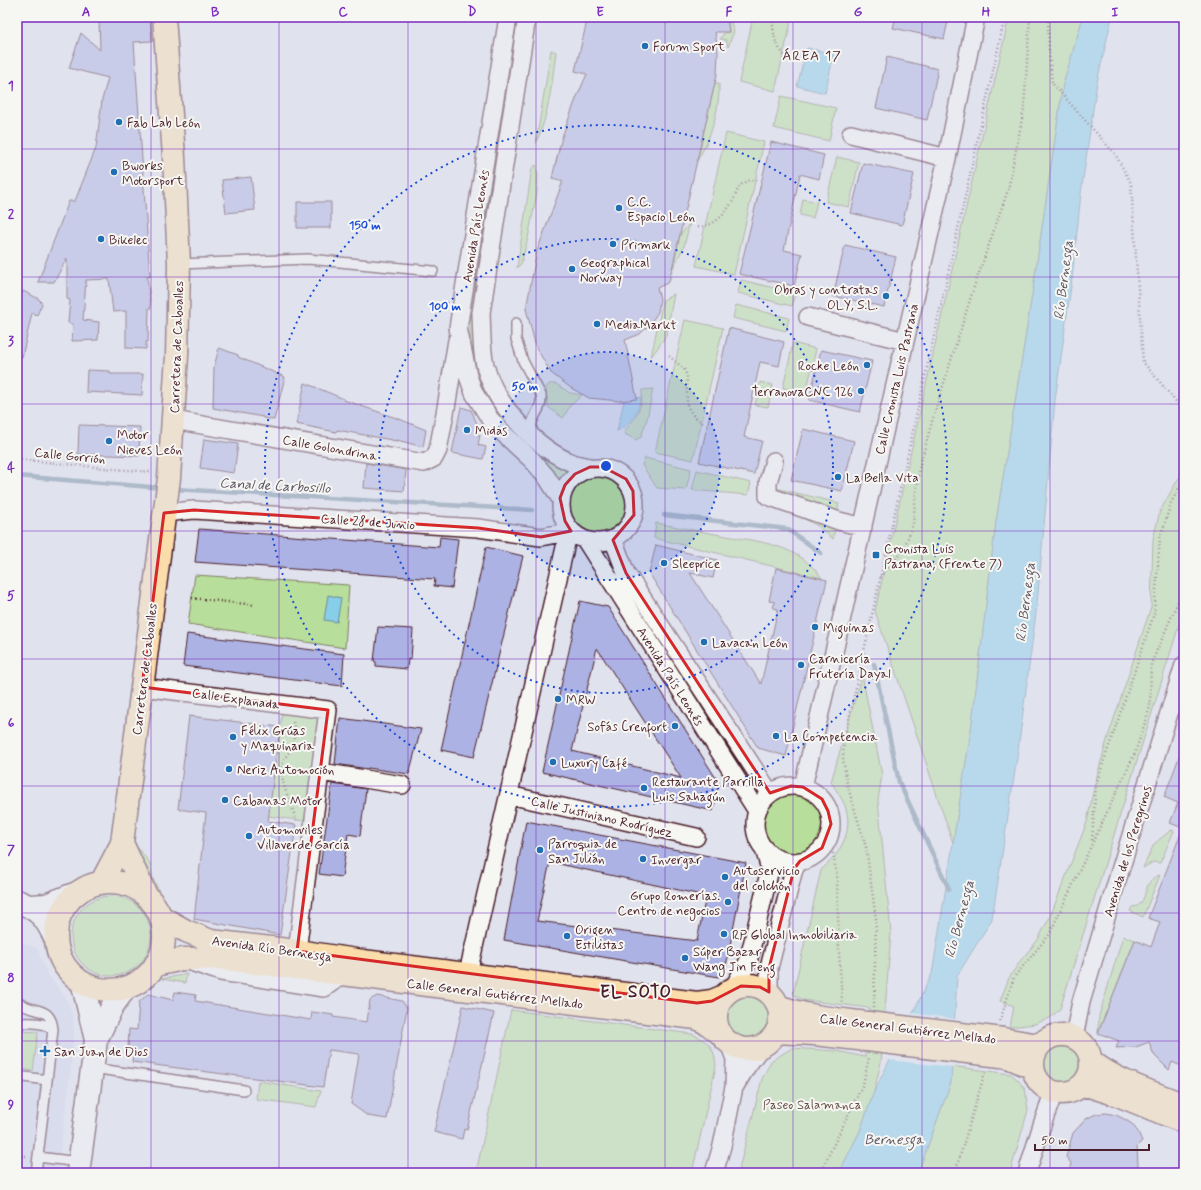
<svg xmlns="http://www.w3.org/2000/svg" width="1201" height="1190" viewBox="0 0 1201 1190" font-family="Mynerve,sans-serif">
  <rect width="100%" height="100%" fill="#e0e2ee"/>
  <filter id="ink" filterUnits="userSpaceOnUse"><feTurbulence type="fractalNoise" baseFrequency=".025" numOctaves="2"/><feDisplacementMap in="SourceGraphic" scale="8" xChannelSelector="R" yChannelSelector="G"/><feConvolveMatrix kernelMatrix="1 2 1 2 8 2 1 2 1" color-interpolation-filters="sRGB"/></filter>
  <g filter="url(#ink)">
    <!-- built -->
    <path fill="#d0d4eb" d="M17 942 37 948 47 974 66 998 73 1017 74 1034 71 1068 57 1173H17Z"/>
    <!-- green -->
    <path fill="#b7de9a" stroke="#807e62" d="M516 17H519L507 96H503Z
      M753 17H792L775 91 739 82Z
      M1009 17H1083L1063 85 1033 289 996 522 971 731 953 843 875 611Z
      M730 20 734 31 728 47 726 40 720 39 725 32H729L728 23Z
      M551 50 556 52C552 83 549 114 536 143Z
      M715 83H719C720 109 711 138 697 161Z
      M781 96 836 108 829 141 774 128Z
      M502 105 506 106 484 242H481Z
      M726 133 764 142 734 274 696 266Z
      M837 157 859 162 849 207 826 202Z
      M536 165 538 176 537 193 528 238 521 264 517 268 532 168Z
      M803 199 817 202 813 218 800 215Z
      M690 223 684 246 672 270 680 235Z
      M480 252 482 253 474 307 473 320 474 342 534 447 532 449C525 443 517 437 511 431 462 378 464 318 480 252Z
      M741 280 795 293 792 306 738 293Z
      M674 294 666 336 651 357 663 300Z
      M736 305 789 318 786 331 733 318Z
      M685 320 723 328 693 460 655 452Z
      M793 343 816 349 806 394 783 388Z
      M760 382 773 385 768 407 755 405Z
      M549 384H556L570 393 582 395 570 406 563 418 548 407 546 388Z
      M653 389 647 419 641 437 636 440 625 434V430C636 418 643 407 642 390Z
      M543 453 570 467 559 481 552 470 540 456Z
      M645 458 691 469 686 490 657 488 642 465Z
      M697 470 751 483 748 495 692 490Z
      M1184 472V609L1060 1009 1050 1018 1035 1024 1010 1027 1014 1006 1000 1001 1009 978 1021 960 1037 941 1050 917 1087 822 1094 787 1107 740 1151 607 1153 539 1160 511 1177 481Z
      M567 505a31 31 0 1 1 62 0a31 31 0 1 1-62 0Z
      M775 488 839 503 837 514 776 491Z
      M797 515 835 528 833 539 818 526Z
      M656 523C679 527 703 532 726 536 763 542 798 545 822 578L654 538Z
      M195 575 349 585 345 648 188 624Z
      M862 675 882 775 878 800 891 933 881 1062 874 1092 860 1131 839 1173H738L762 1079 771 1061 792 1048 837 1051 865 1057 870 1008 803 1000 793 994 821 870C839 855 853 833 846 809 843 799 836 790 831 782Z
      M282 712 319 717 305 821 268 816Z
      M762 824a31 31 0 1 1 62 0a31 31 0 1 1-62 0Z
      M1171 830 1174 831 1160 863 1153 862 1143 868 1154 844Z
      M134 843 150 863 153 879 163 899C149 883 138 865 134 843Z
      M1160 875 1143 917 1130 911 1132 907C1150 907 1140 880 1160 875Z
      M71 936a40 40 0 1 1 80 0a40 40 0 1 1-80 0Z
      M1123 936 1135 940 1098 1033 1099 1016Z
      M187 974 185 983 162 979Z
      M725 1017a23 23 0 1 1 46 0a23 23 0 1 1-46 0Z
      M511 1010 692 1034C710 1042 714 1047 716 1066L692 1173H476Z
      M17 1031 38 1032 33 1071 17 1068Z
      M1043 1064a19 19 0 1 1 38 0a19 19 0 1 1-38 0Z
      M951 1066 1011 1074 1018 1080 1025 1089 1028 1110 1010 1173H918L951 1082Z
      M258 1081 321 1091 316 1107 256 1099Z"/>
    <!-- water -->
    <path fill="#87cfe8" stroke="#6f899c" d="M1083 17H1112L1097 82 1081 193 1072 279 1055 400 1037 605 1017 758 992 919 957 976 951 1082 918 1173H839L860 1131 874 1092 932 974 971 731 996 522 1033 289 1063 85Z
      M807 48 834 54 825 93 797 86Z
      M641 397C639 412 630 425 617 431L624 401Z
      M328 595 341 598 337 622 324 620Z"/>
    <!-- pier -->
    <path fill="#e0e2ee" d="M911 1013 956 1019 953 1067 888 1060Z"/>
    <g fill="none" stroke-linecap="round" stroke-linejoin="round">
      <!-- stream -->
      <path stroke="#6f899c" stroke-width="4.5" d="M17 476 163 488
        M174 489 532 510
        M664 515 787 529 821 553
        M874 664 899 782 949 889"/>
    </g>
    <!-- building -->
    <path fill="#acb2e3" stroke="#4a1f2b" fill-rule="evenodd" d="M99 17H150L152 41 134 42 150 277H147L151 308H149L148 342H146V349L126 348V311L113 312 109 279 86 280 83 320 99 322 98 340 72 341 73 324 68 323 70 300 67 299V258L54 282H38L69 201H75L96 148 102 100 108 78 69 68 81 33 100 50Z
      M588 17H727L729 32H715L718 52 717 74 669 282 657 288 660 299 658 312 650 324 640 334 625 340 637 399 619 401 589 398 571 388 551 373 536 347 526 309 537 251 563 181 552 178 562 137 576 99 587 74 575 71Z
      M896 17H949L944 39 893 28Z
      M887 57 938 69 927 120 876 108Z
      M771 142 824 155 819 179 800 174 784 250 802 254 794 286 739 274Z
      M863 163 914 174 902 225 851 213Z
      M251 177 255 210 226 213 222 180Z
      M297 202H331V228H297Z
      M845 245 896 257 884 307 833 296Z
      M23 291 39 299 42 304 37 315 32 313 22 357H17V305Z
      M729 328 784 342 779 366 760 362 744 437 762 441 754 474 699 462Z
      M219 348 238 355V357L285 377 274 420 263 418V417L213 408 214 367Z
      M821 350 872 361 860 412 809 400Z
      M87 370 110 371V374H143L142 395 86 392Z
      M305 383 344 399V400L402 420 426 430 423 447 397 440V441L337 430 336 432 296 424Z
      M461 407 471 410 478 426 477 435H480L478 445 486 447 483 459 452 453Z
      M79 425 140 427 139 456 78 454Z
      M803 429 854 441 842 491 791 480Z
      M204 439 238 444 234 473 200 468Z
      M366 463 406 470 404 491 364 488Z
      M199 529 439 547 440 537 458 539 452 588 434 586 435 579 195 562Z
      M656 545 717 560 713 578 690 573 761 684 778 609 773 608 775 602 769 601 776 568 827 580 786 756 758 748 649 573Z
      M486 547 523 556 474 757 441 750Z
      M580 601 608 607 719 783 713 811 542 772ZM597 648 681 778 572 751Z
      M378 627 413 629 411 660 408 659 407 669 376 666V662L374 661Z
      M187 634 344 654 342 686 183 666Z
      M189 716 280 727 268 821 296 825 280 935 194 919 206 813 178 809Z
      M340 718 421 729 409 774 368 768V769L335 764Z
      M1183 747 1184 1067 1172 1062 1169 1070 1154 1055 1149 1042 1136 1047 1116 1048 1119 1041 1098 1033 1135 940 1151 947 1160 922 1148 918 1183 828 1170 823 1178 803 1164 797Z
      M332 784 366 789 360 836 348 834 342 877 319 874Z
      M526 821 746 863 726 966 719 977 504 940ZM550 862 706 896 697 941 537 921Z
      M175 992 196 995 195 1001 311 1020 312 1012 333 1015V1017L367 1022 370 1000 377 996 402 1001 407 1008 387 1119 368 1116 351 1104 359 1054 329 1050 323 1087 132 1062 134 1049 128 1048 129 1029 137 1030 139 1002 148 994 173 1000Z
      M463 1006 494 1013 467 1130 464 1129 462 1139 434 1132Z
      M1106 1113 1116 1115 1124 1119 1132 1124 1138 1132 1142 1141 1137 1146 1138 1165 1136 1173H1069L1071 1163 1066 1157 1073 1133 1086 1119 1096 1114Z"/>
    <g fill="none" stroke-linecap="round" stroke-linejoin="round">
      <!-- lane casing -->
      <g stroke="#4a1f2b" stroke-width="12">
        <path id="lane" d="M179 264 308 259 433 271
          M516 323V339L523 361 541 395C542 407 537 410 533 420 531 424 532 431 533 436
          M17 1001C31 1015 51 1003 53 1030 44 1021 29 1023 17 1023
          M92 1068 244 1090
          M17 1076 47 1080
          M38 1157 79 1162
          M36 1173 53 1030"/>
      </g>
      <!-- street casing -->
      <g stroke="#4a1f2b" stroke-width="20">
        <path id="street" d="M508 17 458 328 468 376 474 393 490 419 504 434 532 460 546 476 560 498
          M527 17 481 313C482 330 481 348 485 365 494 404 537 450 575 464 579 465 585 466 590 467
          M851 134 947 158
          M808 317 905 341
          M173 420 424 463 434 458 438 450 446 408 457 340
          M774 461 768 482V496L839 521 863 527
          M561 505a37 37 0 1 1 74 0a37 37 0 1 1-74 0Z
          M164 513 194 510 478 528 541 537 571 531
          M613 539 626 573 770 793
          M586 541 757 811
          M142 687 328 710 297 951
          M321 772 402 785
          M755 824a38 38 0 1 1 76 0a38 38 0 1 1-76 0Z
          M803 787 947 158 976 17
          M509 795 696 837
          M191 962 221 972 324 988 344 974
          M468 973 566 543 571 531
          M732 990 748 962 770 869 764 849
          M769 992V968L794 869 800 861
          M1074 1037 1081 1002 1119 874 1184 665
          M735 1086 747 1066 761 1047
          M714 1173 722 1146 734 1087 735 1059 729 1043
          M1027 1173 1042 1125 1054 1092"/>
      </g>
      <!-- secondary casing -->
      <g stroke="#4a1f2b" stroke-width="25">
        <path id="secondary" d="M17 901C40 910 46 918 56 940
          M31 906 46 905 77 893
          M83 985 96 1040
          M78 1173 96 1040 113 1005 125 989"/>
      </g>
      <!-- primary casing -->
      <g stroke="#4a1f2b" stroke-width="25">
        <path id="primary" d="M122 843 146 895
          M56 936a54 54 0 1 1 108 0a54 54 0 1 1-108 0Z
          M101 883 122 843 169 478 177 356 179 264 174 157 164 17
          M161 917 186 931 211 941 297 951 363 961 697 1003 712 1001 724 996
          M155 965 183 959 218 958 420 984 696 1018 708 1024 722 1035
          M716 1017a32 32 0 1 1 64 0a32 32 0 1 1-64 0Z
          M778 1006C807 1017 838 1019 868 1023
          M777 1032 814 1034 867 1040
          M1033 1064a29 29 0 1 1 58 0a29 29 0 1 1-58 0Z
          M1003 1039 1039 1045
          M1001 1056 1008 1057 1033 1068
          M1091 1061C1117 1082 1153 1092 1184 1105
          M1083 1084 1118 1095 1184 1122"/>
      </g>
      <!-- path -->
      <path stroke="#4a1f2b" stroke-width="2.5" stroke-dasharray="1 3" stroke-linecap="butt" d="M772 17C774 34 773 42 785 56
        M1048 17 1049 51 1052 83 1115 154 1131 183 1143 362 1184 411
        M698 227C716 226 727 212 735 197 737 191 739 185 745 182 749 180 754 180 758 180
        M669 356 684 369 687 376V406L693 415 704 424
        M17 459 104 468 151 472
        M880 577 903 551 913 524 916 492 920 465 933 418 973 290 1008 190 1024 109 1030 17
        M192 598 255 605
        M293 722C294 728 296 737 294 743 291 752 282 758 282 768 281 787 292 803 296 821
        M1092 840 1096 784 1154 614 1160 538 1171 503 1184 479
        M833 853 837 877 839 951 842 1003
        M874 1007 876 919 866 847 847 784 843 759 844 741 1005 17
        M1000 1021 1014 977 1049 935 1135 753 1150 707 1151 664 1184 588
        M17 1155 26 1156
        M820 1173 863 1084 869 1058
        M955 1173 985 1072"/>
      <!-- lane -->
      <use href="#lane" stroke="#f6f6f2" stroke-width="9"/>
      <!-- street -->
      <use href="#street" stroke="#f6f6f2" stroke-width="17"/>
      <!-- secondary -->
      <use href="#secondary" stroke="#f6f6f2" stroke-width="22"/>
      <!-- primary -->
      <use href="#primary" stroke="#faddab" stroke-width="22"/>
      <!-- primary-bridge casing -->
      <g stroke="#4a1f2b" stroke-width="25" stroke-linecap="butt">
        <path id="primary-bridge" d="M868 1023 1003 1039
          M867 1040 1001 1056"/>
      </g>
      <!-- primary-bridge -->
      <use href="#primary-bridge" stroke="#faddab" stroke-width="22"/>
    </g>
  </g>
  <!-- marked area -->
  <path d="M0 0H1201V1190H0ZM590 467H603L626 479 633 491 634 515 613 540 626 573 770 793 791 786 803 787 822 799 828 811 831 824 822 848 800 861 794 869 769 968V992L760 987 741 986 712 1001 697 1003 297 951 328 710 142 687 164 513 194 510 478 528 541 537 571 531 565 521 560 498 565 485 575 474Z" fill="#e0e2ee" fill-opacity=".55" fill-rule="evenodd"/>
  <path fill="none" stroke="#d62828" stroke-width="3" stroke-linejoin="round" d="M590 467H603L626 479 633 491 634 515 613 540 626 573 770 793 791 786 803 787 822 799 828 811 831 824 822 848 800 861 794 869 769 968V992L760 987 741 986 712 1001 697 1003 297 951 328 710 142 687 164 513 194 510 478 528 541 537 571 531 565 521 560 498 565 485 575 474Z"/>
  <!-- grid -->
  <path fill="none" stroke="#7b2cbf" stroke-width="1" stroke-opacity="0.55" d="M151 17V1173M279 17V1173M408 17V1173M536 17V1173M665 17V1173M793 17V1173M922 17V1173M1050 17V1173M17 149H1184M17 277H1184M17 404H1184M17 531H1184M17 659H1184M17 786H1184M17 913H1184M17 1041H1184"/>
  <!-- distance rings -->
  <circle cx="606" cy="466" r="114" fill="#1d4ed8" fill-opacity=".12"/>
  <g fill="none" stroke="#1d4ed8" stroke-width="2" stroke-dasharray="2 4">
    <circle cx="606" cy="466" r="114"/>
    <circle cx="606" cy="466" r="227"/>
    <circle cx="606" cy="466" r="341"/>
  </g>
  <!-- markers -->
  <g fill="#1f6fb2" stroke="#f6f6f2" stroke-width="1.5">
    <circle cx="645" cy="46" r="4"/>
    <circle cx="119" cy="122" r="4"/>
    <circle cx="114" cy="172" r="4"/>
    <circle cx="619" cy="208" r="4"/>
    <circle cx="101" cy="239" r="4"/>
    <circle cx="613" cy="244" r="4"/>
    <circle cx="572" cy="269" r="4"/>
    <circle cx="886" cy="296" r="4"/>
    <circle cx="597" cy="324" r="4"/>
    <circle cx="867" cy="365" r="4"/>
    <circle cx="861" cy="391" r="4"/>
    <circle cx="467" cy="430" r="4"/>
    <circle cx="109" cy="441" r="4"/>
    <circle cx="838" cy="477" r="4"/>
    <rect x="872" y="551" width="8" height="8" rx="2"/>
    <circle cx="664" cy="563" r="4"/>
    <circle cx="815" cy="627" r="4"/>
    <circle cx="704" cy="642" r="4"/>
    <circle cx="801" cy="665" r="4"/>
    <circle cx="558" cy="699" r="4"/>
    <circle cx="675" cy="726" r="4"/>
    <circle cx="776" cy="736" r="4"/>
    <circle cx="233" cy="737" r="4"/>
    <circle cx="553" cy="762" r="4"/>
    <circle cx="229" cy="769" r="4"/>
    <circle cx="644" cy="788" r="4"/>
    <circle cx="225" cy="800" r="4"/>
    <circle cx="249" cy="836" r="4"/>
    <circle cx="540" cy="850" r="4"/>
    <circle cx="643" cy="859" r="4"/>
    <circle cx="725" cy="877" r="4"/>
    <circle cx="728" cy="902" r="4"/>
    <circle cx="724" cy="934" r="4"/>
    <circle cx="567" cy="936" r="4"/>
    <circle cx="685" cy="958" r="4"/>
    <path d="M43 1045h4v4h4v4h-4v4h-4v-4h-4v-4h4z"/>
  </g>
  <g text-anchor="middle" stroke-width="4" stroke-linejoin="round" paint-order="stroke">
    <!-- poi labels -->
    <g font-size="13" fill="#4a1f2b" stroke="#f6f6f2" text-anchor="start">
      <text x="653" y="51">Forum Sport</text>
      <text x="127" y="127">Fab Lab León</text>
      <text x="122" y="170">Bworks<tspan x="122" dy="15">Motorsport</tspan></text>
      <text x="627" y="206">C.C.<tspan x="627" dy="15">Espacio León</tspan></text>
      <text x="109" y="244">Bikelec</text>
      <text x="621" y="249">Primark</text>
      <text x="580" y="267">Geographical<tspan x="580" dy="15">Norway</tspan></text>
      <text x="878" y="294" text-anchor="end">Obras y contratas<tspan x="878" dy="15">OLY, S.L.</tspan></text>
      <text x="605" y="329">MediaMarkt</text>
      <text x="859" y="370" text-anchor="end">Rocke León</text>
      <text x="853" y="396" text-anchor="end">TerranovaCNC 126</text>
      <text x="475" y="435">Midas</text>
      <text x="117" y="439">Motor<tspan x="117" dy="15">Nieves León</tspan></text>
      <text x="846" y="482">La Bella Vita</text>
      <text x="884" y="553">Cronista Luis<tspan x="884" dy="15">Pastrana, (Frente 7)</tspan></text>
      <text x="672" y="568">Sleeprice</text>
      <text x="823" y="632">Miguinas</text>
      <text x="712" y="647">Lavacan León</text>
      <text x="809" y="663">Carnicería<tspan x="809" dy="15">Frutería Dayal</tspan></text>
      <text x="566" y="704">MRW</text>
      <text x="667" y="731" text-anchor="end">Sofás Crenfort</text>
      <text x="241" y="735">Félix Grúas<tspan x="241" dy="15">y Maquinaria</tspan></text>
      <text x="784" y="741">La Competencia</text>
      <text x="561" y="767">Luxury Café</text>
      <text x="237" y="774">Neriz Automoción</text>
      <text x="652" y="786">Restaurante Parrilla<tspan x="652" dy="15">Luis Sahagún</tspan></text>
      <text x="233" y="805">Cabanas Motor</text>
      <text x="257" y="834">Automoviles<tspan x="257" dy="15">Villaverde García</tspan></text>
      <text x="548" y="848">Parroquia de<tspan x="548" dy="15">San Julián</tspan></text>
      <text x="651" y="864">Invergar</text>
      <text x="733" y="875">Autoservicio<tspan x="733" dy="15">del colchón</tspan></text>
      <text x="720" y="900" text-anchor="end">Grupo Romerías.<tspan x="720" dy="15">Centro de negocios</tspan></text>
      <text x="575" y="934">Origen<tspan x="575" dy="15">Estilistas</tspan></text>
      <text x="732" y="939">RP Global Inmobiliaria</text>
      <text x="693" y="956">Súper Bazar<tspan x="693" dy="15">Wang Jin Feng</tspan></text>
      <text x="54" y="1056">San Juan de Dios</text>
    </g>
    <!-- street labels -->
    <g font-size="13" fill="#4a1f2b" stroke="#f6f6f2">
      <text transform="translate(475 226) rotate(-81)" y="5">Avenida País Leonés</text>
      <text transform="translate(176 347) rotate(-88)" y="5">Carretera de Caboalles</text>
      <text transform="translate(896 379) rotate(-77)" y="5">Calle Cronista Luis Pastrana</text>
      <text transform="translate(330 447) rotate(10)" y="5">Calle Golondrina</text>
      <text transform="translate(70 455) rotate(6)" y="5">Calle Gorrión</text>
      <text transform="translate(368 521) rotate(4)" y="5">Calle 28 de Junio</text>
      <text transform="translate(144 669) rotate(-83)" y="5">Carretera de Caboalles</text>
      <text transform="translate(671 676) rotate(58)" y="5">Avenida País Leonés</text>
      <text transform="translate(236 698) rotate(8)" y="5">Calle Explanada</text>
      <text transform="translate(602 816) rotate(13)" y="5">Calle Justiniano Rodríguez</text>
      <text transform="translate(1127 851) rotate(-73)" y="5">Avenida de los Peregrinos</text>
      <text transform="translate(272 948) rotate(8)" y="5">Avenida Río Bernesga</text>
      <text transform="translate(495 993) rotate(7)" y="5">Calle General Gutiérrez Mellado</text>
      <text transform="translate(908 1028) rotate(7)" y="5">Calle General Gutiérrez Mellado</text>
    </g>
    <!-- park labels -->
    <g font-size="13" fill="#654f47" stroke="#f6f6f2">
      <text x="812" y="1109">Paseo Salamanca</text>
    </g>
    <!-- neighbourhood labels -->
    <g font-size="14" letter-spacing="1" fill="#4a1f2b" stroke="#f6f6f2">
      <text x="812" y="60">ÁREA 17</text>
    </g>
    <!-- water labels -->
    <g font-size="14" font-style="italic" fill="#5c5464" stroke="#f6f6f2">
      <text transform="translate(1063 280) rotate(-83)" y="5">Río Bernesga</text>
      <text transform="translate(275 485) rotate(3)" y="5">Canal de Carbosillo</text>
      <text transform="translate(1025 602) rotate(-83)" y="5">Río Bernesga</text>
      <text transform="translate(959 919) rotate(-75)" y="5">Río Bernesga</text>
      <text x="894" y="1144">Bernesga</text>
    </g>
    <!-- district labels -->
    <g font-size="17" font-weight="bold" letter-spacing="1" fill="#4a1f2b" stroke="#f6f6f2">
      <text x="636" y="997">EL SOTO</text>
    </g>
  </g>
  <circle cx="606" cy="466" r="6" fill="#1d4ed8" stroke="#f6f6f2" stroke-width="2"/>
  <g font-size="12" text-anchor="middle" font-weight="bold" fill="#1d4ed8" stroke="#f6f6f2" stroke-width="4" stroke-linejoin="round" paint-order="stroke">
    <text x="365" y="229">150 m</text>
    <text x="445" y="310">100 m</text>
    <text x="525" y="390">50 m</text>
  </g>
  <!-- margin -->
  <rect width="1201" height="1190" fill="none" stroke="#f6f6f2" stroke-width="44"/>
  <!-- scale -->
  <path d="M1035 1144v6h114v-6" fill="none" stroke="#4a1f2b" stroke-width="2"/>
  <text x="1041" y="1144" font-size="12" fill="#4a1f2b" stroke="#f6f6f2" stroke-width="3" paint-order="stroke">50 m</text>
  <rect x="22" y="22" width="1157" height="1146" fill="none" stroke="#7b2cbf" stroke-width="1.5"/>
  <g font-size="13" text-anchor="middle" font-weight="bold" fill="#7b2cbf">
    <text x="86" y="16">A</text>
    <text x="215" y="16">B</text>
    <text x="343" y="16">C</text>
    <text x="472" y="16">D</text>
    <text x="600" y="16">E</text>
    <text x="729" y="16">F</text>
    <text x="858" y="16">G</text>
    <text x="986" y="16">H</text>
    <text x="1115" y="16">I</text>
    <text x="11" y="90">1</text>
    <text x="11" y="218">2</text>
    <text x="11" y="345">3</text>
    <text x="11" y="472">4</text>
    <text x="11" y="600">5</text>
    <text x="11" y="727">6</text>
    <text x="11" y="854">7</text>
    <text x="11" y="982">8</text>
    <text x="11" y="1109">9</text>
  </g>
</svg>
